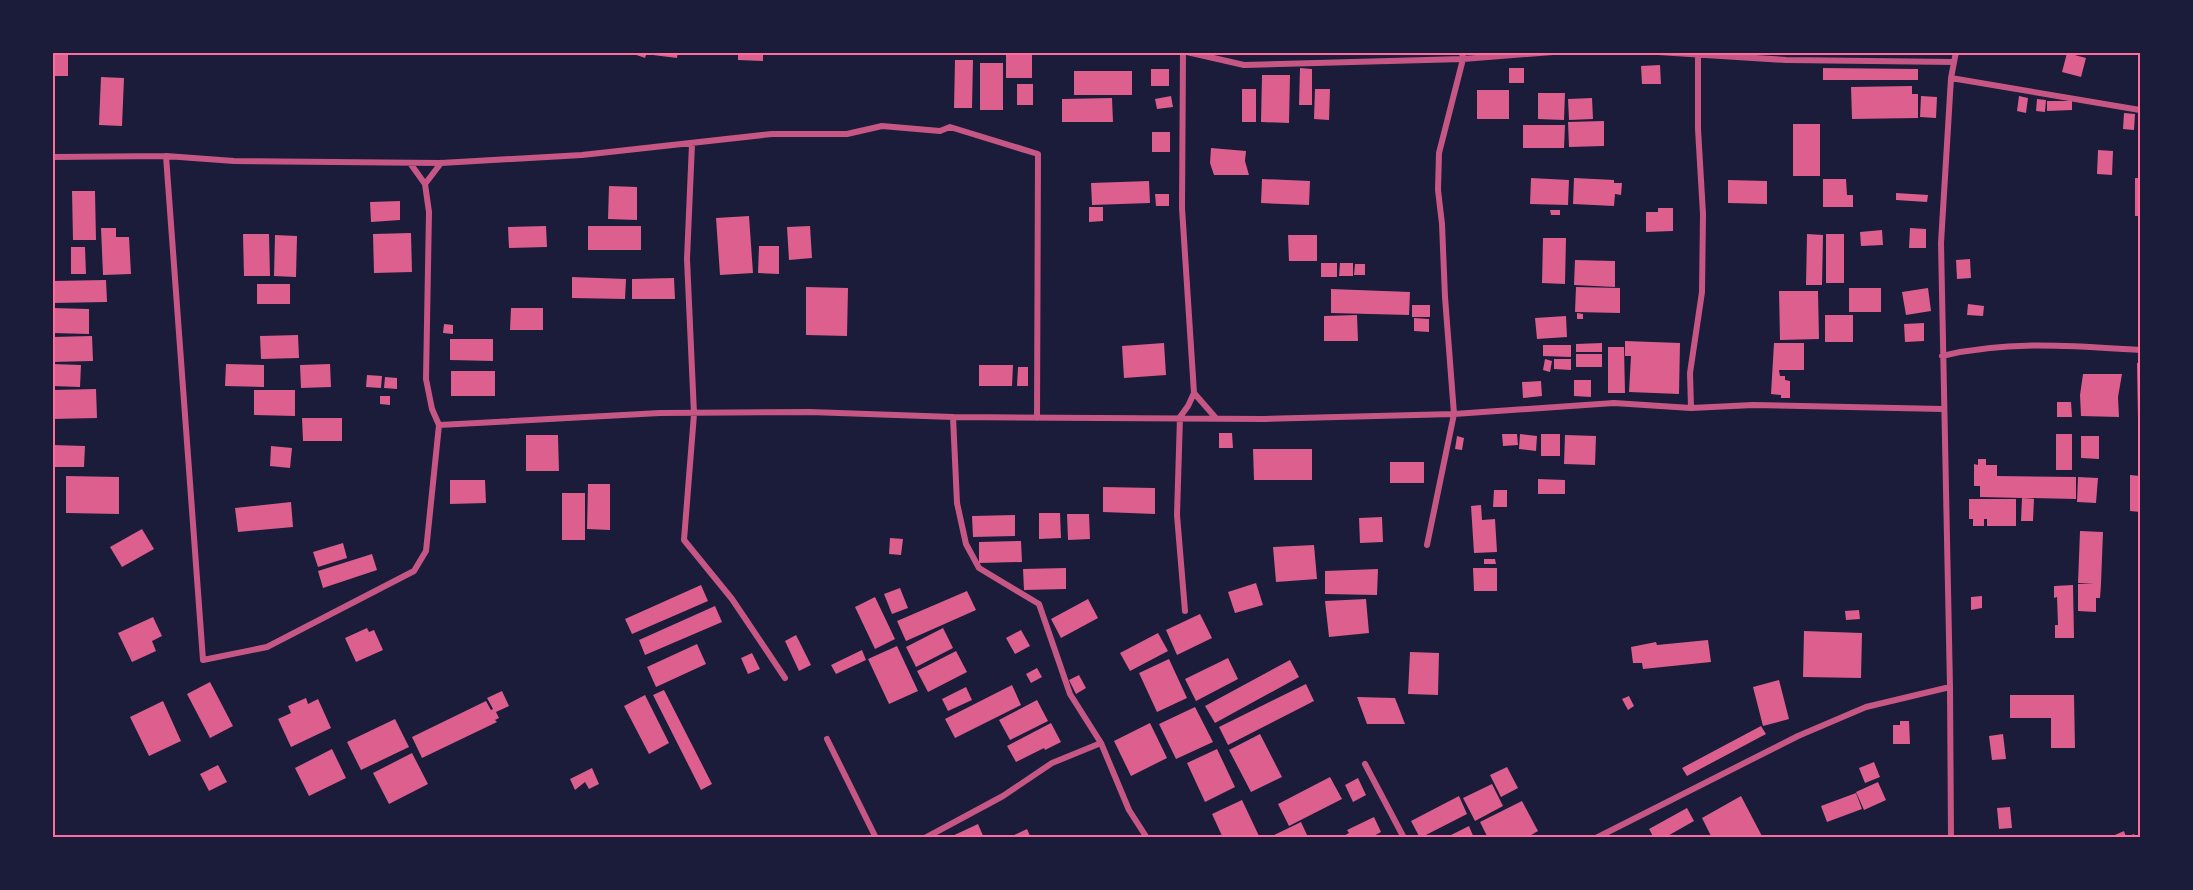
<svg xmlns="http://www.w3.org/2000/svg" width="2193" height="890" viewBox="0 0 2193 890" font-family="Roboto,sans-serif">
  <rect width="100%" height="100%" fill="#1b1b3a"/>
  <!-- building -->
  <path fill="#dd5f8e" d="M52 52H68V76H52Z
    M628 52H647L645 58Z
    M654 52H678L677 58 653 55Z
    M738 52H763V61L738 60Z
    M935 52H951V55L934 54Z
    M1006 52H1032V78H1006Z
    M2067 53 2086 58 2081 77 2062 72Z
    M955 60H973L972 108H954Z
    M980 63H1003V110H980Z
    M1660 65 1661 84H1642L1641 66Z
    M1300 68 1312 69V105H1299Z
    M1509 68H1524V83H1509Z
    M1823 68 1918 69V80H1823Z
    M1151 69H1169V86H1151Z
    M1074 71H1132V95H1074Z
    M1262 75H1290L1289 123 1261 122Z
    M101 77 124 78 122 126 99 125Z
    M1017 84H1033V105H1017Z
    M1912 86V94H1918V118L1852 119 1851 87Z
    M1242 89H1256V122H1242Z
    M1315 89H1330L1329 120 1314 119Z
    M1477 90H1509V119H1477Z
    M1538 93H1565L1564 120 1538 119Z
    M1171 96 1173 107 1157 109 1155 99Z
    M1921 96 1937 97 1936 118 1920 117Z
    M2019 96 2028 98 2026 113 2017 111Z
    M1112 98 1113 122H1062V99Z
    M1592 98 1593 119 1569 120 1568 99Z
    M2037 99 2046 100 2045 112 2036 111Z
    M2047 101H2072V110L2047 111Z
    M2124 113 2135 114 2134 130 2123 129Z
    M1604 121V146L1569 147 1568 122Z
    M1793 124H1820V176H1793Z
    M1523 125H1565L1564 148H1523Z
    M1152 132H1170V152H1152Z
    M1211 148 1246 151 1245 161 1249 175H1214L1210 163Z
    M2098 150 2113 151 2112 175 2097 174Z
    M1531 178 1569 180 1568 205 1530 204Z
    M1574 178 1614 180V183H1622L1621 195 1615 194 1614 206 1573 204Z
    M2135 178H2140V216H2135Z
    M1262 179 1310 181 1309 205 1261 203Z
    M1823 179H1846L1847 195H1853V207H1823Z
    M1728 180 1767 181V204L1728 203Z
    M1149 181 1150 203 1092 205 1091 183Z
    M609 186 637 187V220L608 219Z
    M72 191H95L96 240H73Z
    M1896 193 1928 195 1927 202 1896 200Z
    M1155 194H1169V206H1156Z
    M400 201V220L371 222 370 202Z
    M1089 207H1103V221L1089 222Z
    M1658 208H1673V231L1646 232V212H1658Z
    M1550 210H1560V215H1551Z
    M749 216 753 273 720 275 716 218Z
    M546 226 547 247 509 248 508 227Z
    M588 226H641V250H588Z
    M810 226 812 258 789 260 787 227Z
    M101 228H116V237H129L131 274 103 275Z
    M1910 228 1926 229V248H1909Z
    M1882 230 1883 245 1861 246 1860 232Z
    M411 233 412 272 374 273 373 234Z
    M243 234H269L270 276H244Z
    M1807 234 1823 235 1822 285H1806Z
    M1826 234H1844V283H1826Z
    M275 235 297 236 296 277 274 276Z
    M1288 235H1317V261H1289Z
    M1543 238H1566L1565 284 1542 283Z
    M759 246H779V274L758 273Z
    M71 247H85L86 274H71Z
    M1970 259 1971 278 1957 279 1956 260Z
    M1575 260 1615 261V287L1574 285Z
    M1321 263H1337V277H1321Z
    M1340 263H1353V276H1339Z
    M1355 264H1365V275H1354Z
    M572 277 626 279 625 299 572 298Z
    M674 278 675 299H632V279Z
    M106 280 107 302 52 303V281Z
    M257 284H290V304H257Z
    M806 287 848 288 847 336 806 335Z
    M1576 287 1620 288V313L1575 312Z
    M1849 288H1881V312H1849Z
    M1928 288 1931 311 1906 315 1902 292Z
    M1331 289 1410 292 1409 315 1331 313Z
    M1779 291H1818L1819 339 1780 340Z
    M1968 304 1984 306 1983 316 1967 315Z
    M1412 305H1430V317H1412Z
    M52 308 89 309V334L52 333Z
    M511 308H543V330H510Z
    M1577 313 1583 314V319H1577Z
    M1357 315 1358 341H1324V316Z
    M1825 315H1853V342H1825Z
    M1566 316 1567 337 1537 339 1535 318Z
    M1414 318 1429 319V332L1414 331Z
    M1924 323V341L1905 342 1904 324Z
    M444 324 453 325V334L443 333Z
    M298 335 299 358 261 359 260 336Z
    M92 336 93 361 52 362V337Z
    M450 339H493V361L450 360Z
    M1625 341 1680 343 1679 394 1629 392 1631 356H1625Z
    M1164 343 1166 375 1124 378 1122 346Z
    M1602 343V352H1576V344Z
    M1774 343H1804V370H1779L1780 376H1785V380L1790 381V398H1781V395L1771 394Z
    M1543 345H1571V357L1543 356Z
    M1608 347H1624L1625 393H1608Z
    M1576 354H1602V367H1576Z
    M1545 359 1552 361 1550 372 1543 370Z
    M1554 359H1571V370L1554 369Z
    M2137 363H2140V418H2138Z
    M52 364 81 365 80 387 52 386Z
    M226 364 264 365V387L225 386Z
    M330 364 331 387 301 388 300 365Z
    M979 365H1013L1012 386H979Z
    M1018 367H1028V386H1017Z
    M451 371H495V396H451Z
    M2083 374H2122L2118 397 2119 417 2081 416 2080 395Z
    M367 375 382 376 381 388 366 387Z
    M385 377 397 378V389L384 388Z
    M1574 380H1591V397L1574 396Z
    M1541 381 1542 396 1523 398 1522 382Z
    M96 389 97 418 52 419V390Z
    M254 390H295V416L254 415Z
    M380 396H390V405L380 404Z
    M2057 402H2071L2072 417H2057Z
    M302 418H342V441H303Z
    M1219 433H1232L1233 448H1219Z
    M1502 434H1517L1518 445 1503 446Z
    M1520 434 1537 436 1536 451 1519 449Z
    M1541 434H1560V456H1541Z
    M2056 434H2072V470H2056Z
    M526 435H558L559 471H526Z
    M1565 435 1596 436 1595 465 1564 464Z
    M1457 436 1464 438 1462 450 1455 449Z
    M2081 436H2099V459L2081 458Z
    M52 445 85 446 84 467H52Z
    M271 446 292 448 290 468 270 466Z
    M1253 449H1312V480H1254Z
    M1978 459H1986V465H1997V476L2076 477V499L1980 497V486H1974V464L1978 465Z
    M1390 462H1424V483H1390Z
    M2130 475 2140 476V512L2130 511Z
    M66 476 119 477V514L66 513Z
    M2078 477 2098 478 2096 503 2077 502Z
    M1538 479 1565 480V494H1538Z
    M450 480H485L486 503 450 504Z
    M588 484H610V530L587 529Z
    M1103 487 1155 488V514L1103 512Z
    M1494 490H1507V507H1493Z
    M562 493H585V540H562Z
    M2022 498 2034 499 2033 521H2021Z
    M1969 499H2016V526H1987V519H1984V526H1973V519H1969Z
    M291 502 293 527 238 532 235 508Z
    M1481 505 1482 520 1495 519 1497 552 1474 553 1471 506Z
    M1039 513H1060L1061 538 1039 539Z
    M1067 514H1089L1090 539 1068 540Z
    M1015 515V536L973 537 972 516Z
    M1382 517 1383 542 1360 543 1359 518Z
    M142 529 154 549 122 567 110 547Z
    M2080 531 2103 532 2101 584 2100 598H2096V612L2078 611V584H2094L2078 583Z
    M890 538 903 539 901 555 889 554Z
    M1021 541 1022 562 979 563V542Z
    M343 543 347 558 318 567 313 552Z
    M1314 545 1317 579 1276 582 1273 547Z
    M372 554 377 570 323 588 318 571Z
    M1484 559H1495L1496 564H1484Z
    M1066 568V589L1024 590 1023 569Z
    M1473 568H1497V591H1474Z
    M1378 569 1377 595 1325 594V571Z
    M1256 583 1263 605 1235 613 1228 592Z
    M701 585 708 601 632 634 625 619Z
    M2073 585 2074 638H2055V625H2058L2057 597 2054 598V586Z
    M900 588 908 608 892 614 884 594Z
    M967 591 976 610 906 641 897 621Z
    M1982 596V608L1971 610V597Z
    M875 597 895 639 875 649 855 607Z
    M1088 599 1098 618 1061 638 1051 619Z
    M1366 599 1369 633 1329 637 1325 601Z
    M715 606 722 622 645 655 639 640Z
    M1859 610 1860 619 1846 620 1845 611Z
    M1200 614 1212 638 1177 655 1166 630Z
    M153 617 162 636 152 641 156 651 132 662 118 633Z
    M367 628 369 632 374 630 383 650 356 662 345 638Z
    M943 628 953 648 916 667 906 647Z
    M1021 630 1030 646 1015 654 1006 638Z
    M1804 631 1862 633 1861 678 1803 677Z
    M1158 633 1168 651 1130 671 1120 653Z
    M796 635 811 665 799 671 785 641Z
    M1708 640 1711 662 1643 669 1642 663H1633L1631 647 1656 642 1657 645Z
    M697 644 706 664 656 687 647 667Z
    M897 646 918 691 889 704 868 659Z
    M862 650 866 660 836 674 831 665Z
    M956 651 967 672 928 692 917 671Z
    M1410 652 1439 653 1438 695 1408 694Z
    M752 653 760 669 748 674 741 658Z
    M1228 658 1238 679 1196 701 1185 679Z
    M1169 659 1187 698 1157 712 1139 673Z
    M1290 660 1299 677 1215 723 1205 706Z
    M1037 668 1042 677 1031 683 1026 674Z
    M1079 675 1086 688 1076 694 1069 680Z
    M1779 680 1789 719 1763 726 1753 687Z
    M210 682 233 726 210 738 187 694Z
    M1306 684 1314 701 1228 745 1219 727Z
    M1012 685 1021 705 955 738 945 719Z
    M966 687 972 700 948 711 942 699Z
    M664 690 712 784 701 790 653 695Z
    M502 691 509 706 496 712 499 718 495 720 497 722 422 758 412 737 486 701 491 710 493 709 487 698Z
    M645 695 669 743 649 754 624 706Z
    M2010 695H2074L2075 748H2051V718H2010Z
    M1629 696 1634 706 1628 710 1622 699Z
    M1357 697 1395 698 1405 724H1367Z
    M306 698 308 704 318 699 331 728 291 747 278 719 291 713 288 706Z
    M1037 700 1048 721 1010 740 999 720Z
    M163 701 181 741 149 756 130 717Z
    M1195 707 1213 742 1176 759 1159 724Z
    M395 719 409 747 361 770 347 742Z
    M1900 721H1909L1910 744H1893V725H1900Z
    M1051 723 1061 742 1045 750 1044 748 1016 762 1007 746Z
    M1150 723 1167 758 1131 776 1114 741Z
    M1761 726 1766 734 1687 776 1682 768Z
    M1260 734 1282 777 1251 792 1229 750Z
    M2003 734 2006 759 1992 760 1989 736Z
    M332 749 346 778 309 796 295 768Z
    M1217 749 1235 787 1205 802 1187 763Z
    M412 753 428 784 389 804 373 773Z
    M1874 762 1880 777 1865 783 1859 768Z
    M218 765 227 782 209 791 200 774Z
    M1507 767 1518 788 1501 797 1490 775Z
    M592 768 599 784 589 789 585 782 575 790 570 779Z
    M1330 777 1342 799 1289 826 1278 804Z
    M1358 778 1366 795 1353 802 1345 785Z
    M1878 782 1886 800 1864 810 1856 792Z
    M1492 784 1503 806 1475 821 1463 798Z
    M1856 793 1862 809 1827 822 1821 806Z
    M1459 796 1467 814 1420 838 1411 821Z
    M1741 796 1763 838H1712L1702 818Z
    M1242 800 1260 838H1223L1212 814Z
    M1522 801 1538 831 1526 838H1488L1480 822Z
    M2010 807 2012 828 1999 829 1997 808Z
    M1687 808 1694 821 1664 838H1654L1649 829Z
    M1374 817 1381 832 1370 838H1340L1349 833 1347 830Z
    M1301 822 1307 835 1302 838H1268Z
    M978 824 984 838H948Z
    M1469 826 1474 838H1445Z
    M1027 829 1031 838H1008Z
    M2124 831 2126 837 2134 834 2135 838H2108Z"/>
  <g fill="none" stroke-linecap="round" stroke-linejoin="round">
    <!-- minor -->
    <path stroke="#c65784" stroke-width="6" d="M1183 52 1182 208 1194 393 1188 406 1180 417 1177 515 1185 611
      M1187 52 1244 65 1463 59 1553 52
      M1658 52 1786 60 1954 62
      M1951 78 2140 110
      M692 144 687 259 694 414 684 540 732 599 785 678
      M166 156 203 660 267 647 414 571 426 551 439 425 660 413 810 412 953 417 1264 419 1454 414 1614 403 1691 408 1753 405 1943 409
      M52 157 166 156 234 161 441 163 582 155 772 134H847L882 126 940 131 950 127 1038 154 1037 418
      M410 163 425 184 429 212 426 379 432 409 439 425
      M425 184 441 163
      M1942 356C2008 340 2074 346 2140 350
      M1194 393 1215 417
      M1691 408 1690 373 1702 292 1703 214 1698 129V52
      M953 417 957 503 966 544 979 568 1039 604 1070 694 1101 743 1129 810 1147 838
      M1427 545 1454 414 1445 297 1442 224 1438 190 1439 153 1463 59 1462 52
      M827 739 876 838
      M1365 764 1404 838
      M925 838 1003 796 1052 763 1101 743
      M1596 838 1798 736 1866 707 1950 687
      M1951 838 1950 687 1941 243 1951 78 1956 52"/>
  </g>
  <!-- border -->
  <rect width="2193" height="890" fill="none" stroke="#1b1b3a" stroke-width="108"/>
  <rect x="54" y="54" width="2085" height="782" fill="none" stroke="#ff6b9d" stroke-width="2"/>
</svg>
